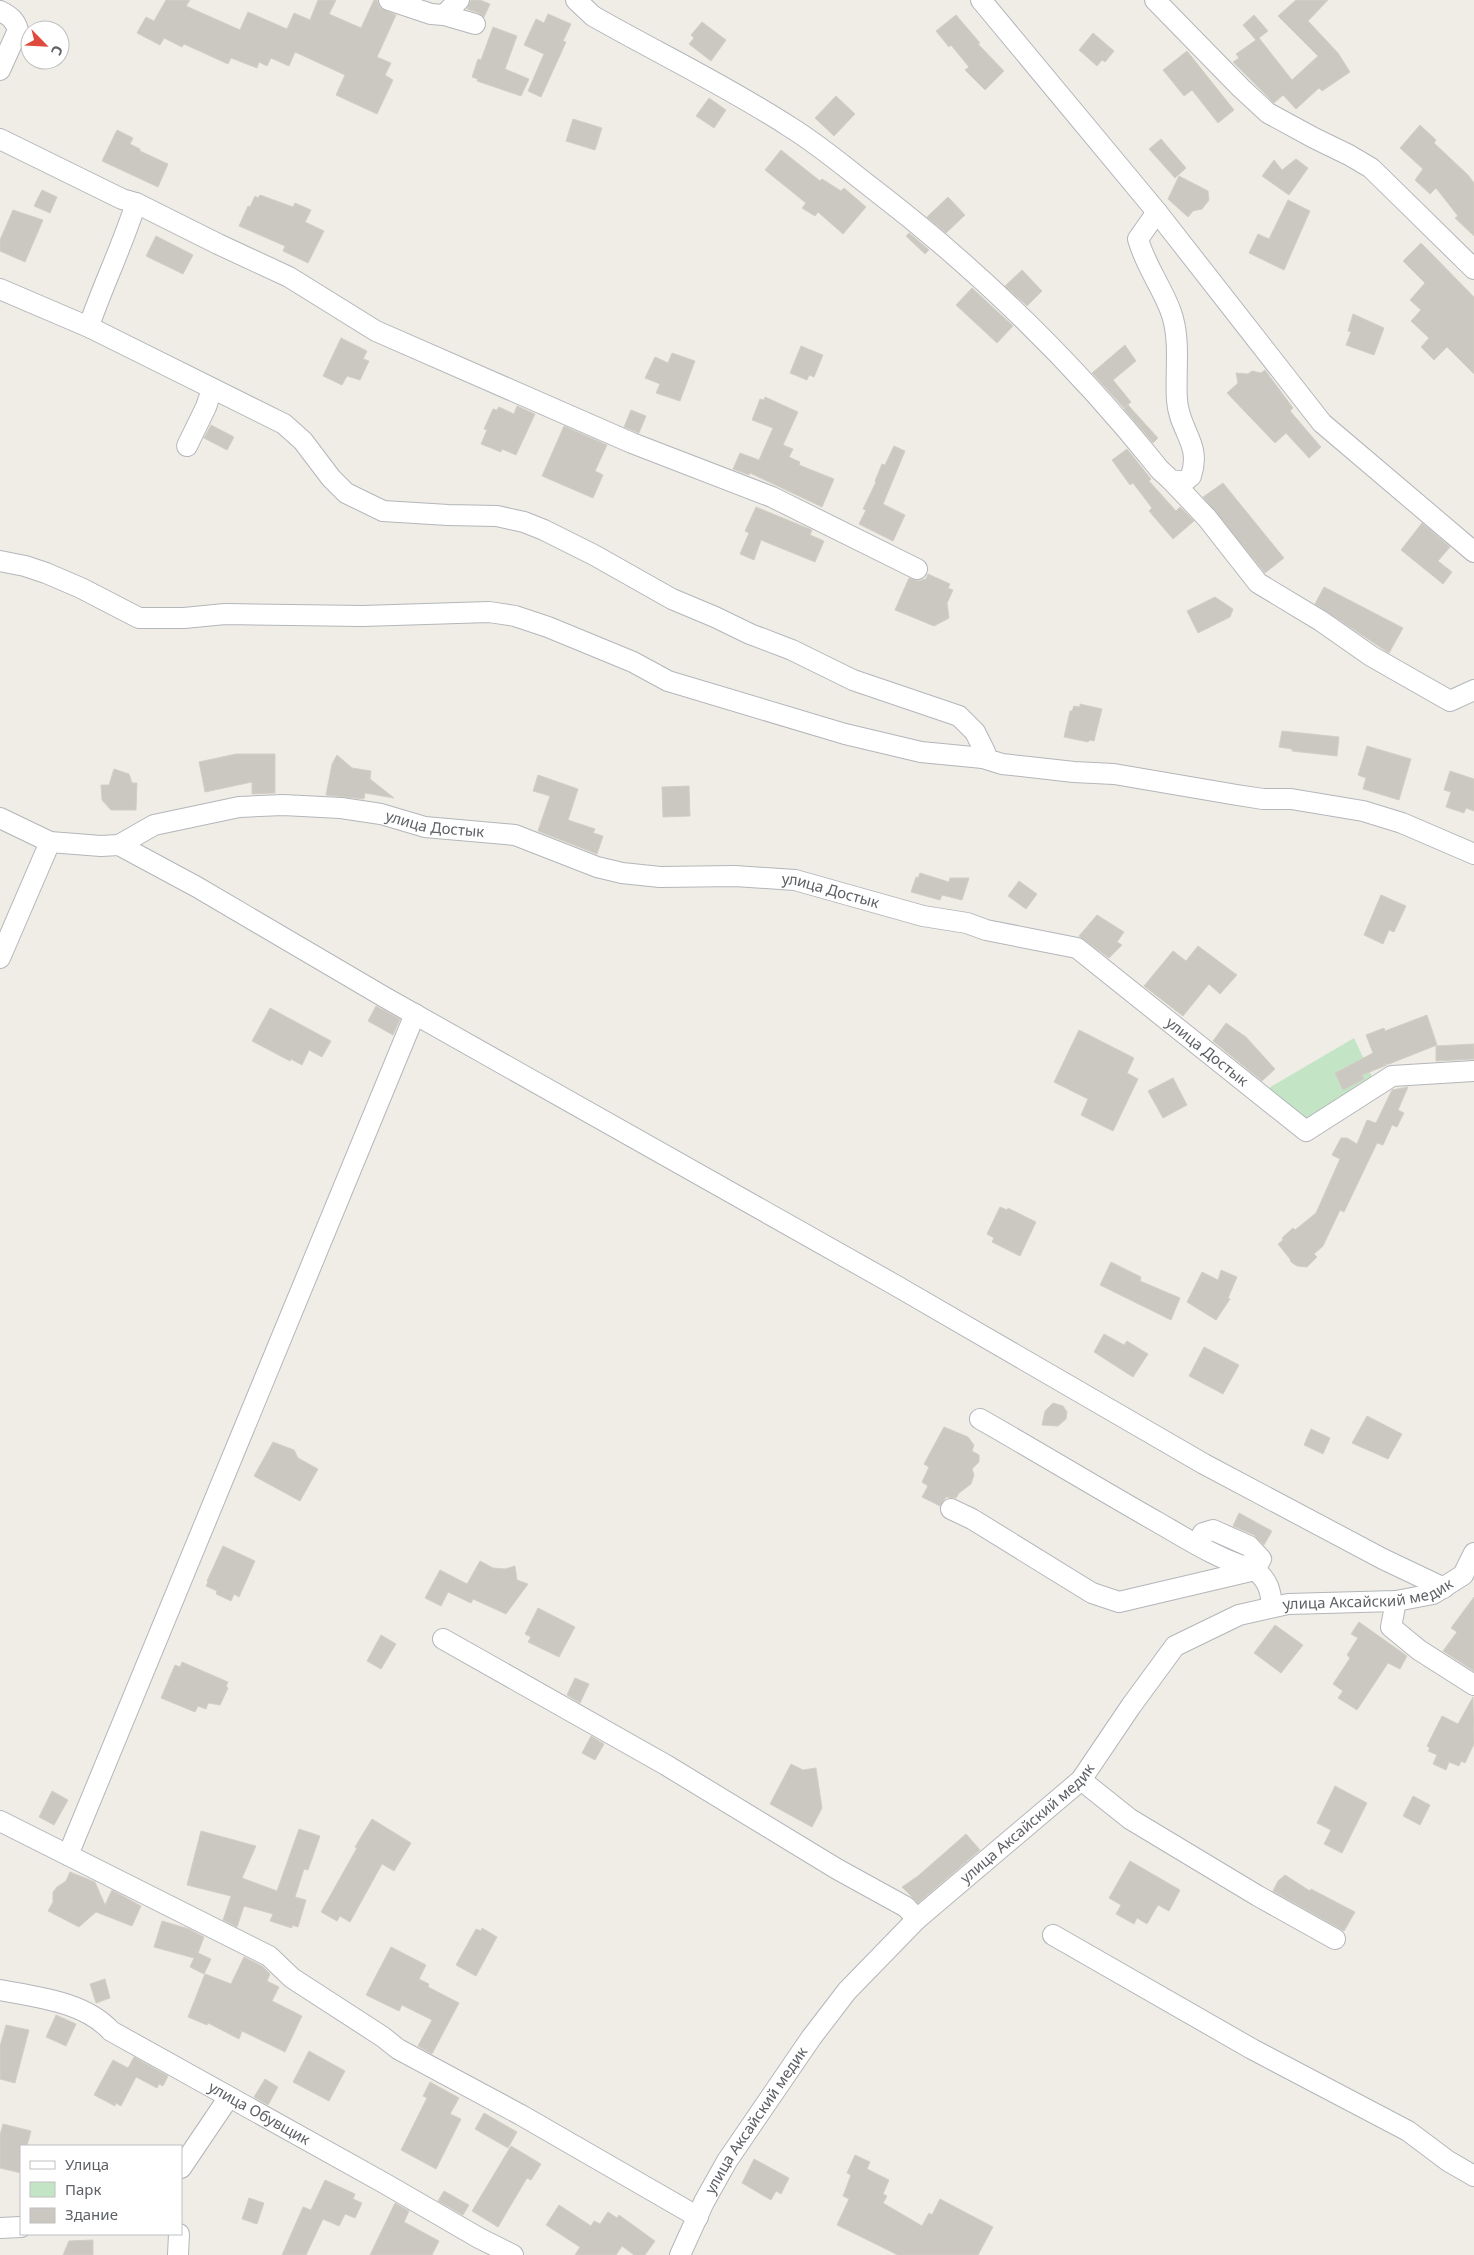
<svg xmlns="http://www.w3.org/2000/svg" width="1474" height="2255" viewBox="0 0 1474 2255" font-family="'Noto Sans',sans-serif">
  <rect width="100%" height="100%" fill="#efede6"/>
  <!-- green -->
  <path fill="#c4e5c5" d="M1354 1038 1376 1085 1306 1129 1262 1092Z"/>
  <!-- building -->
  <path fill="#cbc8c2" stroke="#d3cfc5" d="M166 0H190L186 6 240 30 248 12 287 29 294 13 310 20 318 0H336L329 14 361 28 374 0H377L380 8 396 15 377 57 391 63 385 75 393 80 377 114 336 95 345 75 295 52 289 66 271 58 267 66 259 62 257 68 231 58 228 64 184 44 182 47 164 38 160 45 137 33 146 17 154 21Z
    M471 0H480L490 4 484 17 479 13 467 9Z
    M1296 0H1328L1308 21 1338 53 1350 72 1322 91 1319 88 1296 109 1283 95 1274 103 1233 62 1239 58 1236 54 1256 40 1243 25 1254 15 1268 31 1259 38 1292 80 1318 56 1278 16Z
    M548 14 571 24 563 41 566 42 541 97 528 91 544 54 524 45 536 19 544 23Z
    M956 15 980 43 978 44 1004 71 985 90 965 70 969 67 951 45 949 47 936 31Z
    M702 22 726 40 711 61 689 44 694 38 691 35Z
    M493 27 517 36 505 69 529 79 521 96 477 81 478 79 472 77 478 59 481 60Z
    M1093 33 1114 51 1105 62 1102 60 1097 66 1079 50Z
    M1187 51 1234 110 1218 123 1192 90 1184 96 1163 70Z
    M836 96 855 114 834 136 815 118Z
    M709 98 726 110 714 128 696 116Z
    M573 119 602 128 595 150 566 141Z
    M1420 125 1436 140 1434 143 1468 175 1474 183V236L1455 218 1458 216 1436 188 1430 194 1415 180 1423 169 1400 148Z
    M117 130 133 138 130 144 140 149V151L168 164 158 187 102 161Z
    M1161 139 1186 168 1175 178 1149 149Z
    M781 150 820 181 822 179 841 191 844 188 866 207 843 234 818 212 815 216 802 208 806 203 765 170Z
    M1296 159 1308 168 1289 195 1262 176 1274 160 1282 170Z
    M1179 176 1208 191 1209 200 1202 209 1193 211 1188 217 1168 199Z
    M42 190 57 197 50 213 34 206Z
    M260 195 293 207 295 203 311 210 305 222 324 231 308 263 283 251 285 246 239 226 248 206 250 207 255 196 258 198Z
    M948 197 965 215 946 233 927 217Z
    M1288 200 1310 211 1284 270 1249 253 1258 234 1269 239Z
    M13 210 43 220 25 262 0 251V240Z
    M909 233 929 250 925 254 906 236Z
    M156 236 193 255 183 274 146 256Z
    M1421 243 1474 297V374L1447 347 1434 360 1421 347 1429 338 1411 321 1421 310 1410 300 1425 283 1403 261Z
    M1022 270 1042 291 1027 306 1005 286Z
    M972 288 1013 326 997 343 956 305Z
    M1353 314 1384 328 1374 355 1346 345 1351 332 1348 331Z
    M341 338 367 351 363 359 369 361 360 380 347 376 342 385 323 376Z
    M1125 345 1136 361 1113 380 1131 402 1124 408 1092 373Z
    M801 346 823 355 814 377 809 375 807 380 790 373Z
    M672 353 695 361 680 401 656 393 660 384 645 378 655 357 668 363Z
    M1265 370 1293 408 1290 411 1321 447 1309 458 1286 433 1275 443 1227 393 1238 383 1236 373 1248 374 1252 371 1261 373Z
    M765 397 798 412 783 445 793 449 789 457 800 462 799 465 834 479 822 507 750 473 749 475 733 469 740 453 759 460 773 428 752 420 760 399 764 400Z
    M1128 405 1158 438 1153 443 1124 409Z
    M517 406 535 414 516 455 502 449 501 452 481 444 487 430 484 429 493 409 497 410 499 407 514 414Z
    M631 410 646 416 639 433 624 427Z
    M211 425 234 437 227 450 204 438Z
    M564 426 607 445 595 471 603 475 593 498 542 476Z
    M894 446 905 451 883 504 905 515 893 541 859 524 866 510 863 509 876 482 875 481 882 464 885 465Z
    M1127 449 1151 479 1149 481 1176 511 1180 507 1194 521 1173 539 1149 511 1152 508 1133 483 1130 485 1112 460Z
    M1223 483 1284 558 1265 573 1203 497Z
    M756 507 812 530 810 535 824 541 815 562 761 540 754 560 740 554 749 533 745 531Z
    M1422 523 1450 547 1438 561 1452 572 1443 584 1401 550Z
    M928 574 950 584 948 588 953 590 947 603 949 618 934 626 895 610 909 578 918 581 926 579Z
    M1324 587 1403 628 1389 653 1315 604Z
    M1215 597 1233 609 1230 617 1198 633 1187 611Z
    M1080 704 1102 709 1094 741 1090 740 1088 742 1064 737 1070 711H1072L1074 706 1080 707Z
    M1282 731 1339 737 1337 756 1292 751V749L1279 747Z
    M1367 746 1411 759 1399 800 1363 789 1366 778 1358 775Z
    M236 754H275V793L252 794V782L205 792 199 762Z
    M337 755 352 768 371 771 370 779 394 798 365 793 364 799 326 795 332 764Z
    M114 769 129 774 132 783H137L136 810H111L102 800 101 785H109Z
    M1450 771 1474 779V811L1466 808 1464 813 1446 807 1451 792 1444 790Z
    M538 775 578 789 568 820 595 829 593 833 603 836 597 854 538 831 550 796 533 791Z
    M689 786 690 816 663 817 662 787Z
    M920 873 949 882 950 878H969L962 900 942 895 940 900 911 892 916 877 918 878Z
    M1019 881 1037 894 1026 909 1008 896Z
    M1381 895 1406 906 1394 932 1389 930 1383 944 1364 935Z
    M1097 915 1124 932 1117 942 1122 945 1109 958 1079 936Z
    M1198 946 1237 975 1220 994 1209 984 1183 1016 1144 986 1173 951 1186 961Z
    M376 1006 400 1019 393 1035 368 1021Z
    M270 1008 331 1041 322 1057 309 1050 302 1065 291 1059 290 1061 252 1041Z
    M1427 1015 1437 1045 1389 1064H1383L1387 1065 1362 1075 1364 1079 1343 1090 1335 1073 1373 1053 1366 1035 1384 1028 1385 1031Z
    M1226 1023 1246 1037 1275 1069 1262 1081 1213 1041Z
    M1079 1030 1134 1058 1127 1073 1138 1079 1113 1131 1081 1115 1088 1099 1054 1082Z
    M1474 1044V1059L1436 1061V1046Z
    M1173 1078 1187 1105 1163 1118 1148 1091Z
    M1408 1087 1398 1110 1404 1113 1397 1127 1392 1125 1383 1145 1377 1143 1344 1212 1340 1210 1323 1246 1314 1254 1317 1257 1307 1267 1297 1266 1291 1262 1290 1259 1278 1244 1283 1240 1282 1238 1293 1228 1295 1230 1316 1213 1340 1159 1332 1155 1341 1138H1347L1357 1144 1367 1120 1376 1123 1392 1090Z
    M1000 1207 1007 1210 1008 1208 1036 1222 1020 1256 992 1242 994 1238 987 1234Z
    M1111 1262 1141 1277 1140 1281 1180 1298 1171 1320 1100 1285Z
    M1221 1270 1237 1277 1228 1298 1230 1299 1216 1320 1187 1302 1202 1272 1218 1280Z
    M1104 1334 1124 1345 1127 1341 1148 1354 1133 1377 1094 1352Z
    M1204 1347 1239 1365 1223 1394 1189 1376Z
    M1053 1403 1063 1406 1067 1412 1066 1419 1058 1426 1042 1425 1045 1411Z
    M1367 1416 1402 1434 1388 1459 1352 1443Z
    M944 1427 968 1437 974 1445 972 1451 979 1455V1462L972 1469 974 1475 971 1484 959 1493 956 1498 946 1497 940 1506 922 1497 928 1486 922 1482 929 1467 924 1464Z
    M1311 1429 1330 1438 1323 1454 1304 1445Z
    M273 1442 294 1450 298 1458 318 1469 300 1501 254 1476Z
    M1239 1513 1272 1531 1264 1545 1254 1535 1233 1526Z
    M223 1546 255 1561 239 1597 234 1594 231 1601 216 1594 217 1591 206 1586 208 1582 207 1581Z
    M480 1561 493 1568 505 1569 515 1566 517 1580 528 1584 506 1614 473 1599 471 1603 448 1592 441 1606 425 1598 440 1570 467 1584Z
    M1474 1597V1671L1443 1651 1457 1632 1451 1628Z
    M538 1608 575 1627 559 1657 528 1642 531 1637 525 1634Z
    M1359 1622 1407 1656 1400 1669 1388 1663 1357 1710 1338 1698 1343 1691 1333 1684 1350 1658 1347 1655 1358 1638 1351 1634Z
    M1275 1625 1303 1645 1281 1673 1254 1653Z
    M381 1635 396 1644 381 1669 367 1661Z
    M182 1662 228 1682 226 1686 228 1688 220 1705 208 1703 206 1709 198 1706 195 1712 161 1698 175 1665 180 1667Z
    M575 1678 589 1684 580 1703 567 1695Z
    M1473 1697 1474 1744 1465 1763 1461 1761 1459 1766 1449 1762 1446 1770 1433 1764 1437 1755 1428 1751 1430 1748 1427 1746 1442 1716 1458 1724Z
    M591 1736 604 1744 595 1760 582 1753Z
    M791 1764 803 1770 816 1768 822 1808 812 1827 770 1804Z
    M1335 1786 1367 1803 1342 1853 1324 1844 1331 1830 1317 1823Z
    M52 1791 68 1800 54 1825 39 1817Z
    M1413 1796 1430 1805 1420 1825 1403 1816Z
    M372 1819 411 1843 394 1871 382 1864 350 1922 340 1916 337 1921 321 1912 357 1848 355 1847Z
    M299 1829 320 1836 308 1870 304 1869 295 1897 306 1900 298 1927 292 1925V1928L270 1921 273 1914 244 1906 237 1927 223 1920 231 1896 187 1885 201 1831 256 1846 242 1878 277 1891Z
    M966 1834 980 1850 918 1903 902 1887 918 1876Z
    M1130 1861 1180 1890 1169 1911 1158 1905 1147 1924 1137 1918 1134 1924 1116 1914 1121 1905 1109 1898Z
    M70 1872 95 1882 105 1905 112 1890 141 1906 132 1926 96 1912 79 1927 48 1911 53 1902V1892L57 1887 66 1881Z
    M1285 1875 1310 1891 1311 1889 1355 1912 1344 1931 1273 1891 1278 1881Z
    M162 1921 189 1929 204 1937 198 1953 211 1959 204 1974 190 1967 194 1958 154 1947Z
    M482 1928 497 1937 476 1976 456 1965 476 1929 481 1931Z
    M391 1947 426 1965 419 1979 429 1984 428 1987 459 2003 432 2054 418 2046 432 2020 402 2005 399 2011 366 1995Z
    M244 1957 262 1966 270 1974 267 1981 279 1987 272 2001 302 2016 285 2052 242 2031 239 2039 208 2023 207 2025 188 2017 205 1974 231 1984Z
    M105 1979 110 1998 96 2003 90 1984Z
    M56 2015 76 2024 66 2046 46 2037Z
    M6 2025 29 2030 15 2083 0 2079V2046Z
    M309 2051 345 2071 329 2101 293 2082Z
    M134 2057 168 2076 163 2086 159 2084 157 2088 136 2077 121 2106 116 2103 115 2106 94 2095 113 2060 128 2068Z
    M265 2079 278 2087 268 2105 254 2097Z
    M430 2082 459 2098 450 2114 461 2119 436 2169 401 2150 427 2098 423 2096Z
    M484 2113 517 2132 508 2148 475 2129Z
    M3 2124 31 2131 27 2146H21V2173L0 2168V2135Z
    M511 2146 541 2164 531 2180 527 2178 498 2227 472 2211Z
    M855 2155 870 2162 867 2169 889 2180 883 2194 887 2196 883 2203 922 2226 929 2213 932 2215 940 2199 993 2227 978 2255H898L837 2225 849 2199 843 2196 851 2175 847 2173Z
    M754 2159 789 2178 781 2194 776 2191 771 2200 742 2183Z
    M325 2180 355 2194 353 2199 362 2203 355 2218 345 2214 339 2226 323 2219 306 2255H282L303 2207 311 2210Z
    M444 2191 469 2205 463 2215 438 2201Z
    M249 2198 264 2203 257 2224 242 2219Z
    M395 2203 409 2211 404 2222 439 2241 432 2255H370Z
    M559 2205 591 2226 594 2221 600 2224 608 2212 617 2218 619 2215 655 2241 645 2255H634L622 2246 616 2255H575L580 2247 546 2225Z
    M93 2240V2255H63L69 2241Z"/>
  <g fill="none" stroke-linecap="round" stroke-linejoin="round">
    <!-- minor casing -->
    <g stroke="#b3b6ba" stroke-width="22">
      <g id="minor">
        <path d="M389 0 431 14 444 15 459 0"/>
        <path d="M576 0 593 16C658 53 727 86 790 127 819 145 845 167 872 188 979 270 1076 365 1160 470L1171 480 1184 482 1191 476C1202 444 1179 431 1177 400 1175 371 1181 340 1171 312 1162 287 1145 265 1138 239L1157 212"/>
        <path d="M981 0 1157 212 1322 423 1474 552"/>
        <path d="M1155 0 1241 88 1268 113 1314 138 1349 155 1371 168 1474 269"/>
        <path d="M0 11C10 16 15 20 18 30L0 70"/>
        <path d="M444 15 475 24"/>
        <path d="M0 139 122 199 136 203C123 244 104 283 90 323L91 328 284 424 303 441 331 478 346 493 383 511 448 515 497 516 524 522 544 530 594 555 672 599 715 617 750 634 792 650 853 680 959 716 975 732 985 752 983 758"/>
        <path d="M136 203 218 244 289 277 376 331 632 443 772 497 917 569"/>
        <path d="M0 289 91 328"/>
        <path d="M187 446 206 407 212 389"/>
        <path d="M1171 480 1207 518 1258 583 1321 621 1371 656 1450 701 1474 690"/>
        <path d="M0 561 25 566 46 573 81 588 139 618H184L225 614 363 616 489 612 515 616 548 627 633 662 668 681 845 734 921 752 983 758 1002 764 1074 772 1114 774 1237 795 1263 799H1291L1363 811 1402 823 1474 854"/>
        <path d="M0 818 50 842 101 846 119 845 197 887 386 998 895 1285 1204 1464 1383 1559 1444 1588"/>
        <path id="s1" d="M119 845 154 825 239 807 283 805 341 808 381 814 425 827 515 835 597 867 622 873 660 877 735 876 795 880 923 916 967 923 986 930 1077 948 1306 1131 1392 1076 1474 1071"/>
        <path d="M0 958 50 842"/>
        <path d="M980 1419C1040 1453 1099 1489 1159 1523 1190 1541 1220 1560 1255 1570L1261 1559 1249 1546 1213 1530 1203 1533 1197 1544"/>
        <path d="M951 1509 972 1519 1092 1593 1119 1602 1255 1570C1268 1580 1271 1591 1272 1607"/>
        <path d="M1396 1601 1391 1627 1419 1650 1474 1685"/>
        <path d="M443 1639 666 1765 837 1869 906 1907 917 1919"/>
        <path d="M1081 1780 1130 1819 1258 1896 1335 1939"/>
        <path d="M0 1821 269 1956 292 1978 383 2037 398 2049 521 2115 698 2217"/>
        <path d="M68 1855 415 1014"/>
        <path d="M1053 1935 1252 2049 1408 2131 1448 2161 1474 2176"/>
        <path id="s2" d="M0 1990C37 1997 85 2002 111 2031L384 2183 479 2238 513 2255"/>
        <path d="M181 2168 229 2097"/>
        <path d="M0 2228 21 2227"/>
        <path d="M178 2255 179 2234"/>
        <path id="s3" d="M680 2255 704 2202 727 2161 811 2038 847 1991 917 1919 1081 1780 1131 1706 1175 1646 1239 1615 1288 1604 1396 1601 1433 1594 1463 1575 1474 1553"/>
      </g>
    </g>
    <!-- minor -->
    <use href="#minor" stroke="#fff" stroke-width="20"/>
  </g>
  <g text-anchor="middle" stroke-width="4" stroke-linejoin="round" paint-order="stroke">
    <!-- street labels -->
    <g font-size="15" fill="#5e6165" stroke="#fff">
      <text dy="5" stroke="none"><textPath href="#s1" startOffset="325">улица Достык</textPath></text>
      <text dy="5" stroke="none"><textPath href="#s1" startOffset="730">улица Достык</textPath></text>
      <text dy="5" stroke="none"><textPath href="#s1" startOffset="1150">улица Достык</textPath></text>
      <text dy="5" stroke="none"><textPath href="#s3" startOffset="995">улица Аксайский медик</textPath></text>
      <text dy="5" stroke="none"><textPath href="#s3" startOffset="560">улица Аксайский медик</textPath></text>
      <text dy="5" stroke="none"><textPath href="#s2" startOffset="290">улица Обувщик</textPath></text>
      <text dy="5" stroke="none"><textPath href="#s3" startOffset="155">улица Аксайский медик</textPath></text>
    </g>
  </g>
  <!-- legend -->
  <rect x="20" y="2145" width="162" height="90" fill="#ffffff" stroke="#bfc0c1"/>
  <rect x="30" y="2161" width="25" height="8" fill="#ffffff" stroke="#bfc0c1"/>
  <text x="65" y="2170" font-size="15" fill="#5e6165">Улица</text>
  <rect x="30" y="2182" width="25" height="15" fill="#c4e5c5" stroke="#bfc0c1"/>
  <text x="65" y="2195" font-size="15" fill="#5e6165">Парк</text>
  <rect x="30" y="2208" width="25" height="15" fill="#cbc8c2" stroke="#bfc0c1"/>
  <text x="65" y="2220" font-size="15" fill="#5e6165">Здание</text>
  <!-- north arrow -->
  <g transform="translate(45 45) rotate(114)"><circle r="24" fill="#ffffff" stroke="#bfc0c1"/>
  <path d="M0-4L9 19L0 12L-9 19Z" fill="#df4a3c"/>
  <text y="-8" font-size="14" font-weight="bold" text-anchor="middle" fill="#5e6165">С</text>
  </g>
</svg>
